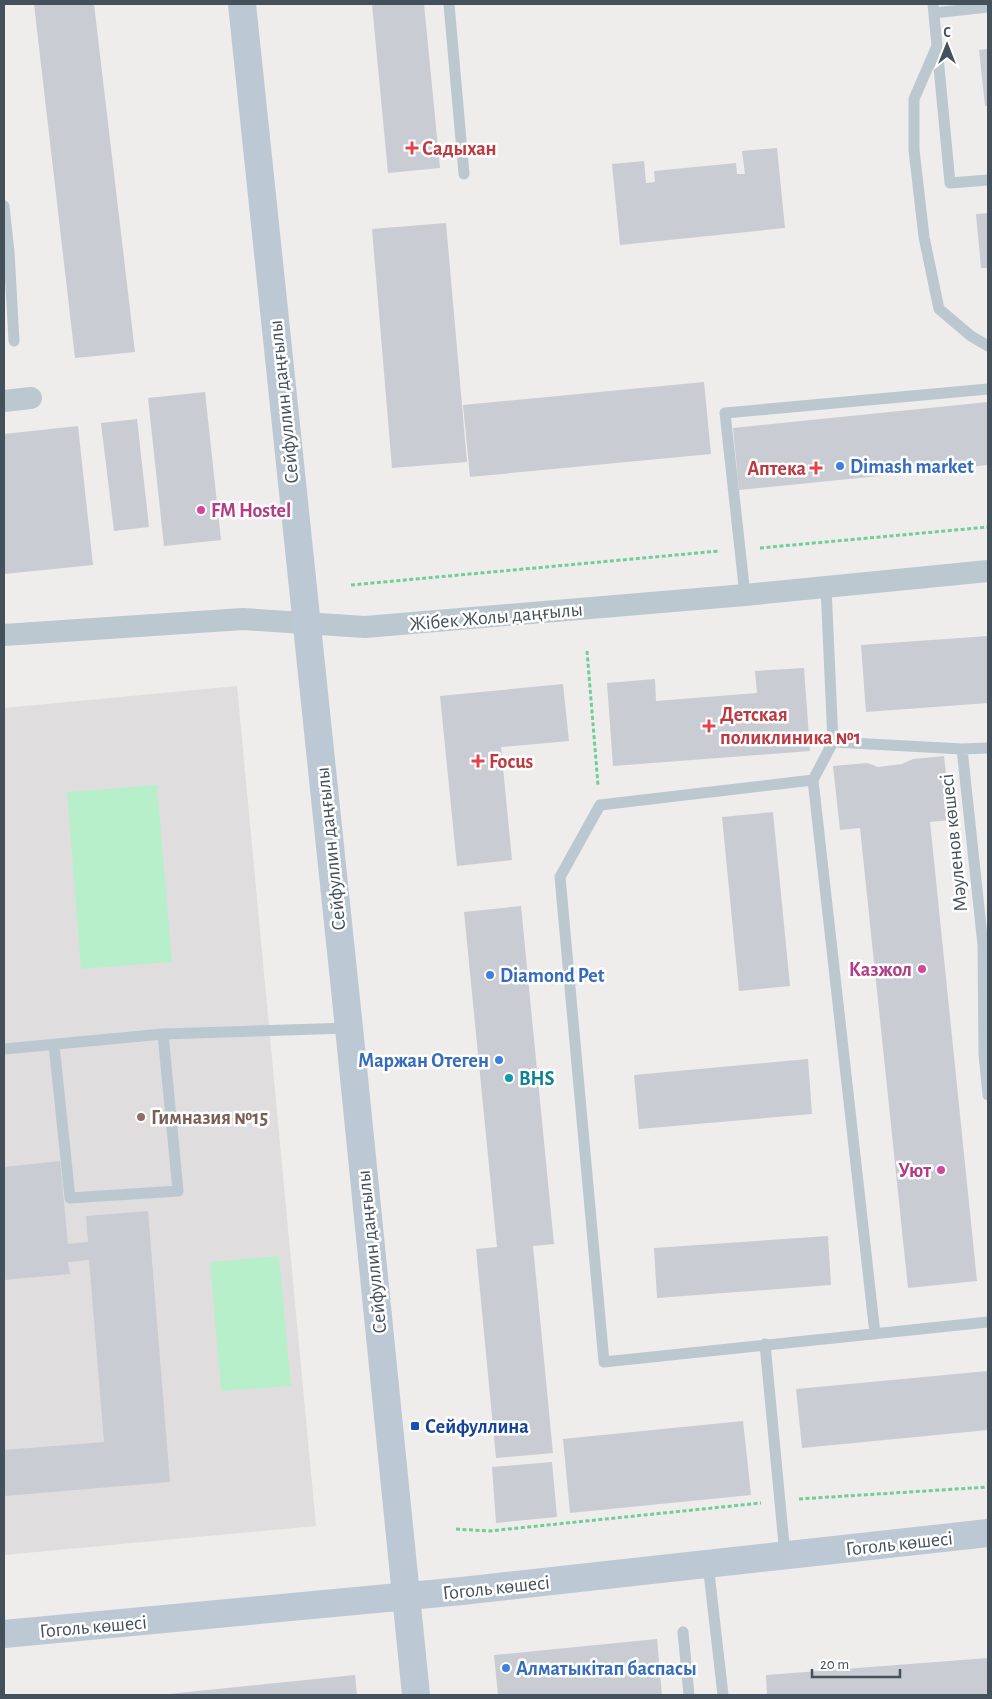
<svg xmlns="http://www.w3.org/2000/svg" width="992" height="1699" viewBox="0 0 992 1699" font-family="'Alegreya Sans',sans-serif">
  <rect width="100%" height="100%" fill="#efecec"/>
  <!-- education -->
  <path fill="#e0ddde" d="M237 686 316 1526 4 1555V708Z"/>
  <!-- green -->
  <path fill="#b8efcb" d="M157 785 172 962 81 969 67 792Z
    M279 1256 291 1386 221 1391 210 1262Z"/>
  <!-- building -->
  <path fill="#c9ccd2" d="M34 4H94L135 352 75 358Z
    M372 4H424L440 168 388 173Z
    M988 49V106H985L979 50Z
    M777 148 785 228 620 245 612 164 644 161 646 183 655 182 654 171 736 163 737 174H745L742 151Z
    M988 213V268H981L976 214Z
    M446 223 467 462 392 468 372 229Z
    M704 382 711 454 470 477 463 405Z
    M205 392 221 540 164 546 148 398Z
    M988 402V465L739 490 733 428Z
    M137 419 149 527 114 531 101 423Z
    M78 426 93 565 4 574V434Z
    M988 636V703L866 712 861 645Z
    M804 668 810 751 613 766 607 683 655 679 656 701 757 693 755 671Z
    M563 684 569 741 501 747 512 860 457 866 440 696Z
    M944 756 951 820 930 822 977 1281 908 1288 860 828 840 830 833 766 867 763 878 767 902 764 913 759Z
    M773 812 790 986 739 991 722 817Z
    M521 906 554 1244 533 1246 553 1453 496 1458 476 1249 497 1247 464 912Z
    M808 1059 812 1114 639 1129 634 1075Z
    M60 1161 68 1244 88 1242 86 1216 148 1211 170 1482 4 1496V1450L104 1442 89 1260 68 1262 70 1274 4 1280V1167Z
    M828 1236 831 1285 657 1298 654 1248Z
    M988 1371V1430L802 1448 796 1389Z
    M743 1421 751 1495 570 1513 563 1439Z
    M552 1462 557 1517 496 1523 492 1467Z
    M657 1639 662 1695H498L494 1655Z
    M988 1658V1695H767L766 1675Z
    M355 1675 357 1695H169V1694Z"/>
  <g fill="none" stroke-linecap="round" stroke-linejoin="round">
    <!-- path -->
    <path stroke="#70ce9b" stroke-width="3" stroke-dasharray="4 2.5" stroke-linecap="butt" d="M760 548 988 527
      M351 585 719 551
      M587 651 598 785
      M799 1499 988 1487
      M456 1529 489 1531 761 1503"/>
    <!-- service -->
    <path stroke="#bcc8d0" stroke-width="11" d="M449 4 464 174
      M933 4 950 183 988 180
      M934 13 988 7
      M937 46 914 99V150L924 237 939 309 971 336 988 346
      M4 206 9 252 14 341
      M826 587 833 742 962 749 983 945 984 1054 988 1095
      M745 595 725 413 988 389
      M833 742 813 780 600 805 560 877 604 1362 988 1322
      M962 749 988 748
      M813 780 875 1334
      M54 1045 70 1198 178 1191 163 1034
      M4 1049 163 1034 349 1028
      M765 1344 785 1555
      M708 1564 723 1695
      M683 1632 689 1695"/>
    <!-- minor -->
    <path stroke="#bcc8d0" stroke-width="22" d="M4 401 31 398
      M4 635 243 619 365 627 745 595 988 571"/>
    <!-- secondary -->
    <path stroke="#bcc9d4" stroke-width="28" d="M242 4 349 1028 416 1695
      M4 1634 462 1591 988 1533"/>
  </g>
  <!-- markers -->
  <g fill="#e0444e" stroke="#fff" stroke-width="2">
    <path d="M409.5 140.5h5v5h5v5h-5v5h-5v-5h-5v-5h5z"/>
    <path d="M813.5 460.5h5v5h5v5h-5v5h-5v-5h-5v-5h5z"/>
    <path d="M706.5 718.5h5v5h5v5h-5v5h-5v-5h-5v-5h5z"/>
    <path d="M475.5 753.5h5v5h5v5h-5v5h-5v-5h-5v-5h5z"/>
  </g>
  <g fill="#3f7fe0" stroke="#fff" stroke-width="2">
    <circle cx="840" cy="466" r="5"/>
    <circle cx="490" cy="975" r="5"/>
    <circle cx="499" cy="1060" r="5"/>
    <circle cx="506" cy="1668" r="5"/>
  </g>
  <g fill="#d1479c" stroke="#fff" stroke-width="2">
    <circle cx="201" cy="510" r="5"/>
    <circle cx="922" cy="969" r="5"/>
    <circle cx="941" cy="1170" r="5"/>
  </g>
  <circle fill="#0f9aa8" stroke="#fff" stroke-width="2" cx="509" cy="1078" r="5"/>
  <circle fill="#8d6e63" stroke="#fff" stroke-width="2" cx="141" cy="1117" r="5"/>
  <rect fill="#1a4fb4" stroke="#fff" stroke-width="2" x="410" y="1421" width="10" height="10" rx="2.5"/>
  <g text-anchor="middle" stroke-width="5" stroke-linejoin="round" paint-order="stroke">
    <!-- health labels -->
    <g font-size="20" font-weight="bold" fill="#be3a42" stroke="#fff" text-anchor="start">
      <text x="422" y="155">Садыхан</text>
      <text x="806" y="475" text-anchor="end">Аптека</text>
      <text x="720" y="721">Детская<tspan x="720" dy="23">поликлиника №1</tspan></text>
      <text x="489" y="768">Focus</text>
    </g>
    <!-- street labels -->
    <g font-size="20" fill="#44515a" stroke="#fff">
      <text transform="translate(283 402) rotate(-96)" y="7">Сейфуллин даңғылы</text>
      <text transform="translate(496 616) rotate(-5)" y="7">Жібек Жолы даңғылы</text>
      <text transform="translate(953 843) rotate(-96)" y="7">Мәуленов көшесі</text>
      <text transform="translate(330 849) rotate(-96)" y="7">Сейфуллин даңғылы</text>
      <text transform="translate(371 1252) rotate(-96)" y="7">Сейфуллин даңғылы</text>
      <text transform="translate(899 1543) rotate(-6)" y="7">Гоголь көшесі</text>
      <text transform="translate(496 1587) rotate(-6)" y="7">Гоголь көшесі</text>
      <text transform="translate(93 1626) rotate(-5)" y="7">Гоголь көшесі</text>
    </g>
    <!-- shop labels -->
    <g font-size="20" font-weight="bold" fill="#366cbe" stroke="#fff" text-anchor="start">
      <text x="850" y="473">Dimash market</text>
      <text x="500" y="982">Diamond Pet</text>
      <text x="489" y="1067" text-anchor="end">Маржан Отеген</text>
      <text x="516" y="1675">Алматыкітап баспасы</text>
    </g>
    <!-- hotel labels -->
    <g font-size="20" font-weight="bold" fill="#b23c85" stroke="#fff" text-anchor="end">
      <text x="211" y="517" text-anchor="start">FM Hostel</text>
      <text x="912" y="976">Казжол</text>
      <text x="931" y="1177">Уют</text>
    </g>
    <!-- culture labels -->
    <g font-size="20" font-weight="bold" fill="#0d838f" stroke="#fff" text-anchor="start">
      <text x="519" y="1085">BHS</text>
    </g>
    <!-- education labels -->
    <g font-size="20" font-weight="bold" fill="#785e54" stroke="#fff" text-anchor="start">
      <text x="151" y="1124">Гимназия №15</text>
    </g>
    <!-- transit labels -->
    <g font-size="20" font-weight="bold" fill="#164399" stroke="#fff" text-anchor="start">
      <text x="425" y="1433">Сейфуллина</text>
    </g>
  </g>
  <!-- border -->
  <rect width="992" height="1699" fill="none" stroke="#44515a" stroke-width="10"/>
  <!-- north arrow -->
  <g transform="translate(947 45)" stroke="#ffffff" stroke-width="4" paint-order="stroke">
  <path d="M0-4L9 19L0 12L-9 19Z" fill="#44515a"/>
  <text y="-8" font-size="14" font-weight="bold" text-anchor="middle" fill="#44515a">С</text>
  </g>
  <!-- scale -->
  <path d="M812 1669v8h88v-8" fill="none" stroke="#44515a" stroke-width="2.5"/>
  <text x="820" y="1669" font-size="15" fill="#44515a" stroke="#ffffff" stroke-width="4" paint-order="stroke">20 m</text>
</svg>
